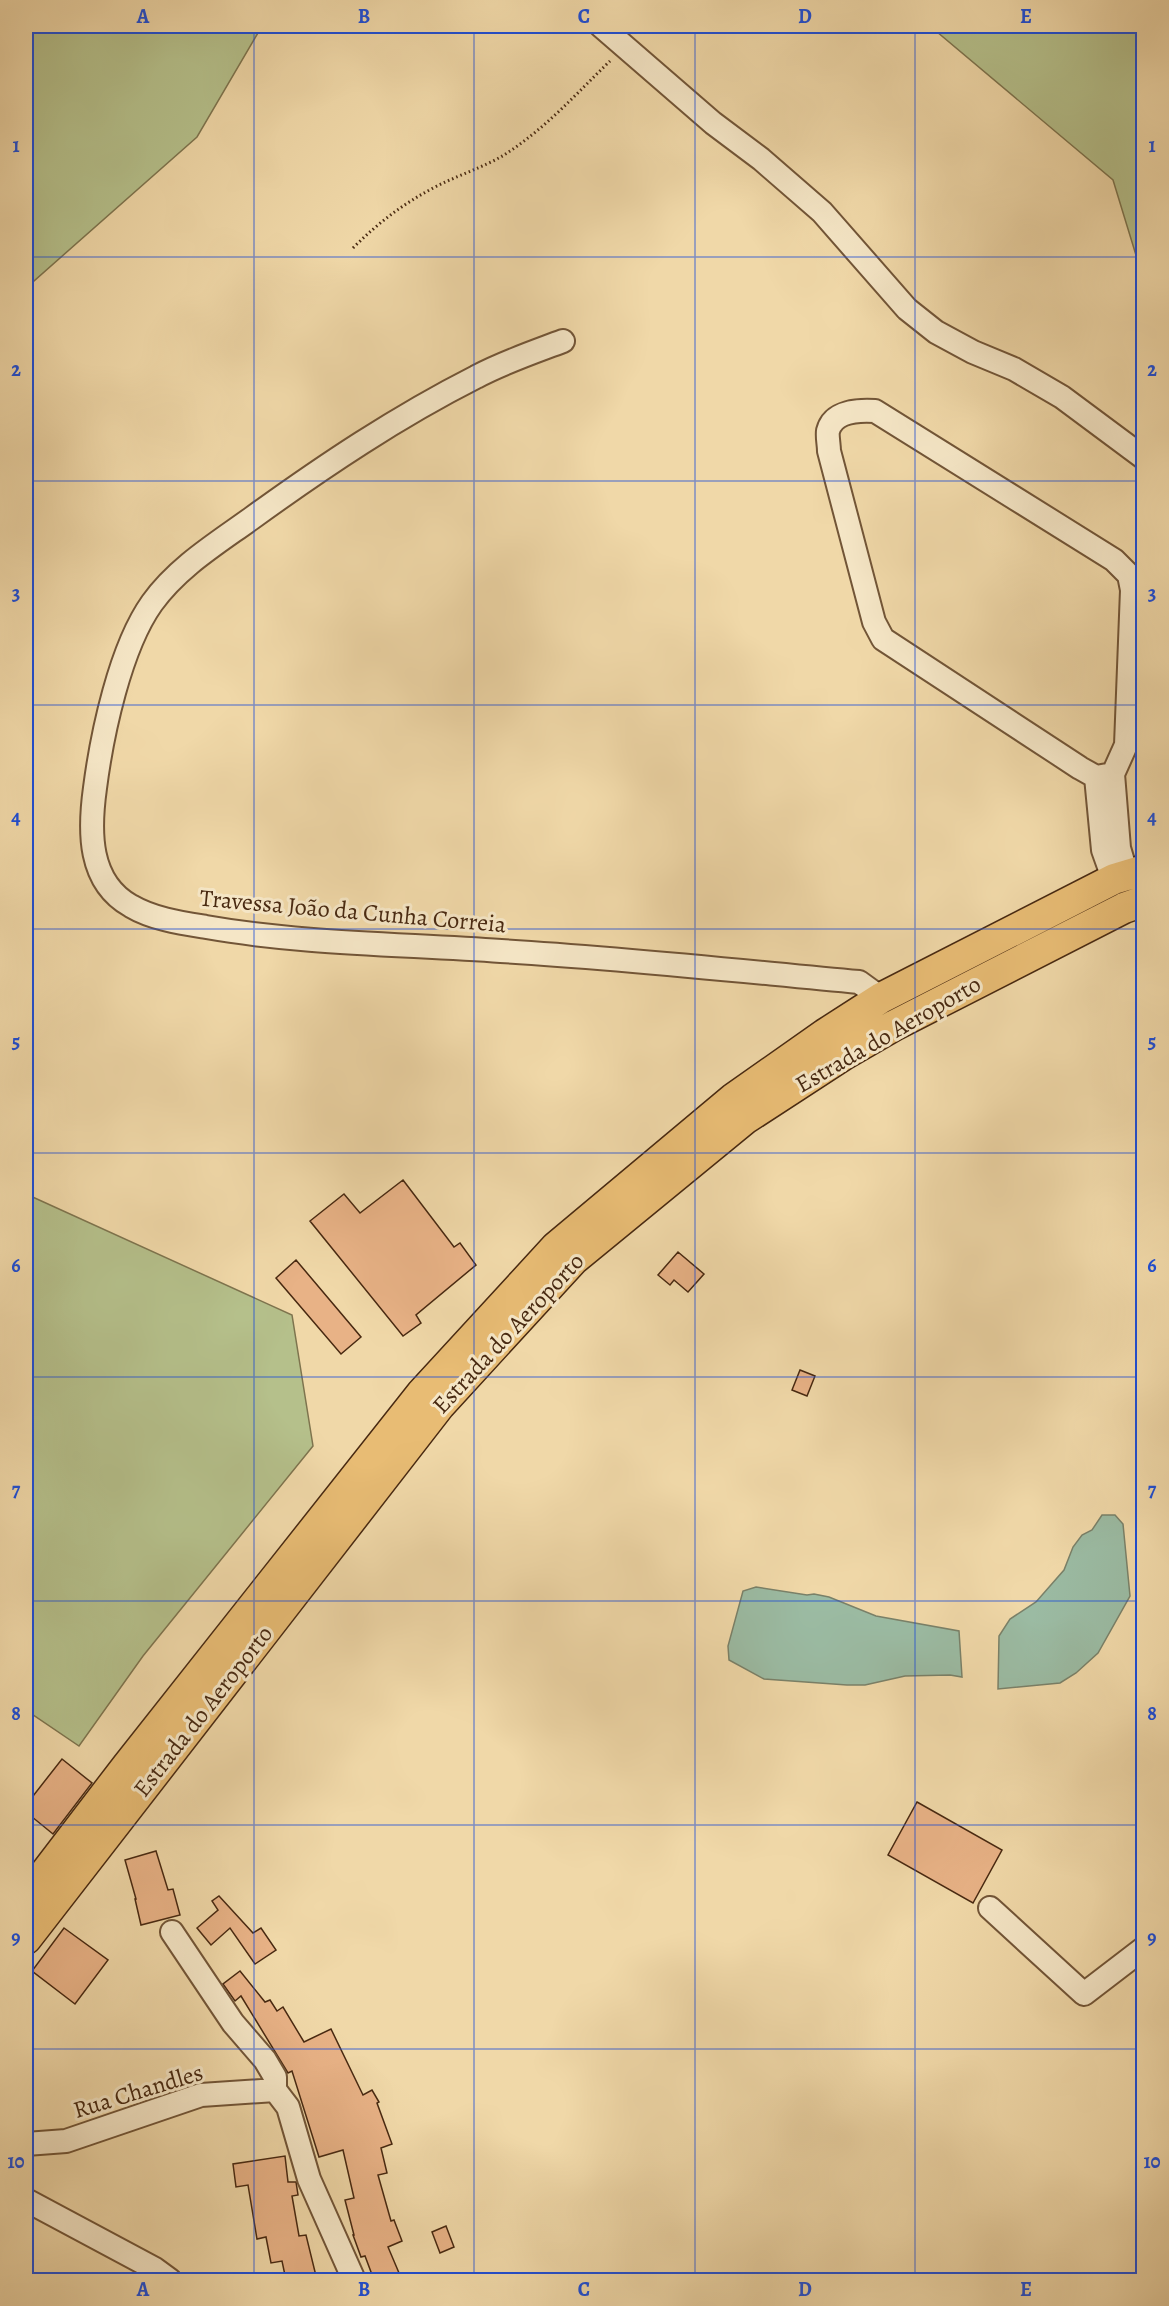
<svg xmlns="http://www.w3.org/2000/svg" width="1169" height="2306" viewBox="0 0 1169 2306" font-family="Alegreya,serif">
  <rect width="100%" height="100%" fill="#f0d8a8"/>
  <filter id="stains"><feTurbulence type="fractalNoise" baseFrequency=".00333" numOctaves="4"/><feColorMatrix values="0 0 0 0 .2 0 0 0 0 .09 0 0 0 0 .02 0 0 0 .5 -.17"/></filter>
  <radialGradient id="worn" r=".72"><stop offset=".6" stop-color="#630" stop-opacity="0"/><stop offset="1" stop-color="#630" stop-opacity=".3"/></radialGradient>
  <!-- green -->
  <path fill="#b5c08b" stroke="#7e744e" stroke-width="1.5" d="M26 26H262L197 137 26 288Z
    M930 26H1143V278L1113 180Z
    M26 1194 292 1315 313 1446 143 1656 79 1746 26 1710Z"/>
  <!-- water -->
  <path fill="#9bbba3" stroke="#7a8169" stroke-width="1.5" d="M1102 1515H1115L1123 1524 1130 1596 1098 1653 1076 1673 1060 1683 998 1689 999 1636 1010 1619 1036 1602 1064 1570 1073 1547 1082 1535 1092 1530Z
    M756 1587 807 1595 814 1594 829 1597 876 1616 959 1631 962 1677 950 1675 905 1676 865 1685H847L764 1679 729 1660 728 1646 743 1591Z"/>
  <!-- building -->
  <path fill="#e8b286" stroke="#482911" stroke-width="1.5" d="M403 1180 454 1247 460 1243 476 1265 416 1315 421 1323 403 1336 310 1221 344 1194 360 1213Z
    M678 1252 704 1274 688 1292 674 1280 670 1285 658 1275Z
    M296 1260 361 1337 341 1354 276 1278Z
    M800 1370 815 1376 807 1396 792 1390Z
    M62 1759 92 1783 53 1834 26 1812V1805Z
    M917 1802 1002 1850 973 1903 888 1855Z
    M156 1851 168 1890 173 1889 180 1915 141 1925 135 1899H136L125 1860Z
    M219 1896 253 1933 261 1928 276 1950 255 1964 230 1928 211 1945 197 1928 218 1910 212 1901Z
    M64 1928 108 1960 75 2004 32 1971Z
    M240 1971 265 2002 270 2000 277 2011 283 2007 304 2042 331 2029 363 2095 372 2090 379 2102 377 2103 392 2144 381 2148 387 2173 378 2175 391 2221 394 2220 402 2241 388 2247 402 2280H374L365 2256 361 2257 353 2235H354L345 2200 354 2198 343 2150 319 2157 292 2071 288 2073 241 1996 235 2001 223 1984Z
    M285 2156 288 2182H296L298 2195 292 2196 299 2236 306 2235 317 2280H286L282 2261 271 2263 266 2237 257 2239 248 2185 236 2187 233 2164Z
    M446 2226 454 2247 440 2253 432 2232Z"/>
  <g fill="none" stroke-linecap="round" stroke-linejoin="round">
    <!-- minor casing -->
    <g stroke="#725537" stroke-width="26">
      <path id="minor" d="M601 26 713 123 761 159 822 212 907 309 936 332 973 352 1014 369 1062 397 1144 458
        M563 341C534 352 504 362 476 377 397 417 324 466 252 518 216 544 178 567 152 603 120 648 102 734 95 788 89 831 88 882 131 906 153 919 181 923 206 927 303 944 403 944 501 951 621 958 740 971 859 982L881 998
        M1113 774 1096 777 1080 768 883 639 874 622 829 451C829 445 827 436 828 431 833 411 859 410 875 411L1114 560 1129 575 1132 590 1126 745 1113 774 1119 848 1127 875
        M1096 777 1103 850 1113 878
        M990 1908 1084 1994 1144 1948
        M172 1932 233 2023 265 2060 275 2077V2090
        M275 2090 288 2107 309 2179 354 2280
        M26 2144 66 2141 201 2095 275 2090
        M26 2200 155 2269 170 2280"/>
    </g>
    <!-- major casing -->
    <g stroke="#482911" stroke-width="33">
      <path id="major" d="M26 1898 127 1766 421 1394 556 1247 734 1098 825 1034 881 998 1114 879 1144 870
        M26 1939 440 1405 573 1260 745 1119 845 1054 895 1025 1124 908 1144 901"/>
    </g>
    <!-- path -->
    <path stroke="#482911" stroke-width="3" stroke-dasharray="1.5 3" stroke-linecap="butt" d="M353 248C379 222 404 203 437 186 459 175 484 167 504 155 545 129 576 94 610 61"/>
    <!-- minor -->
    <use href="#minor" stroke="#f5e6c6" stroke-width="22"/>
    <!-- major -->
    <use href="#major" stroke="#e8bc74" stroke-width="30"/>
  </g>
  <!-- grid -->
  <path fill="none" stroke="#1d4ed8" stroke-width="1.5" stroke-opacity="0.55" d="M254 26V2280M474 26V2280M695 26V2280M915 26V2280M26 257H1144M26 481H1144M26 705H1144M26 929H1144M26 1153H1144M26 1377H1144M26 1601H1144M26 1825H1144M26 2049H1144"/>
  <g text-anchor="middle" stroke-width="6" stroke-linejoin="round" paint-order="stroke">
    <!-- street labels -->
    <g font-size="24" fill="#482911" stroke="#f5e6c6">
      <text transform="translate(353 911) rotate(5)" y="8">Travessa João da Cunha Correia</text>
      <text transform="translate(888 1034) rotate(-30)" y="8">Estrada do Aeroporto</text>
      <text transform="translate(508 1333) rotate(-47)" y="8">Estrada do Aeroporto</text>
      <text transform="translate(203 1711) rotate(-52)" y="8">Estrada do Aeroporto</text>
      <text transform="translate(138 2091) rotate(-17)" y="8">Rua Chandles</text>
    </g>
  </g>
  <!-- margin -->
  <rect width="1169" height="2306" fill="none" stroke="#f0d8a8" stroke-width="66"/>
  <rect x="33" y="33" width="1103" height="2240" fill="none" stroke="#1d4ed8" stroke-width="2"/>
  <g font-size="20" text-anchor="middle" font-weight="bold" fill="#1d4ed8">
    <text x="143" y="23">A</text>
    <text x="364" y="23">B</text>
    <text x="584" y="23">C</text>
    <text x="805" y="23">D</text>
    <text x="1026" y="23">E</text>
    <text x="16" y="152">1</text>
    <text x="1152" y="152">1</text>
    <text x="16" y="376">2</text>
    <text x="1152" y="376">2</text>
    <text x="16" y="600">3</text>
    <text x="1152" y="600">3</text>
    <text x="16" y="824">4</text>
    <text x="1152" y="824">4</text>
    <text x="16" y="1048">5</text>
    <text x="1152" y="1048">5</text>
    <text x="16" y="1272">6</text>
    <text x="1152" y="1272">6</text>
    <text x="16" y="1496">7</text>
    <text x="1152" y="1496">7</text>
    <text x="16" y="1720">8</text>
    <text x="1152" y="1720">8</text>
    <text x="16" y="1944">9</text>
    <text x="1152" y="1944">9</text>
    <text x="16" y="2168">10</text>
    <text x="1152" y="2168">10</text>
    <text x="143" y="2296">A</text>
    <text x="364" y="2296">B</text>
    <text x="584" y="2296">C</text>
    <text x="805" y="2296">D</text>
    <text x="1026" y="2296">E</text>
  </g>
  <rect width="100%" height="100%" filter="url(#stains)"/>
  <rect width="100%" height="100%" fill="url(#worn)"/>
</svg>
